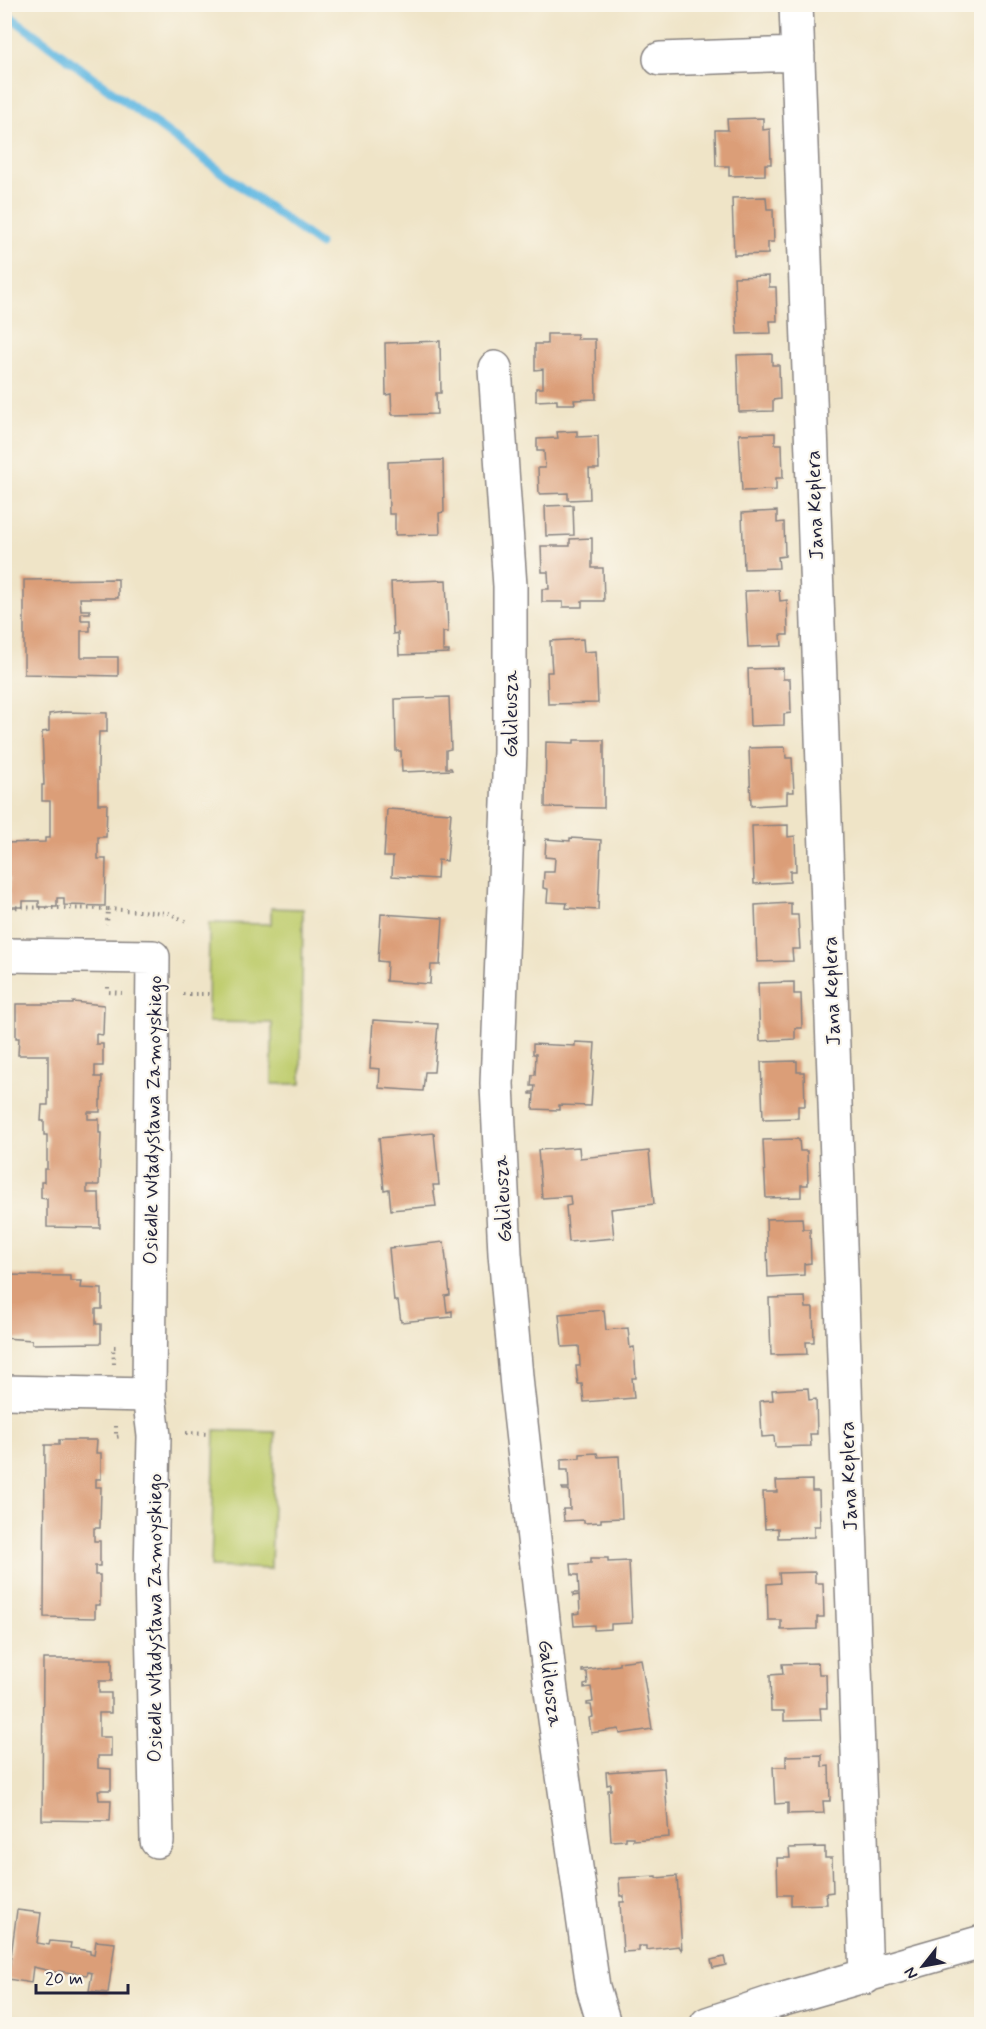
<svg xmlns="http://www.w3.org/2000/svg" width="986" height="2029" viewBox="0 0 986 2029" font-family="Mynerve,sans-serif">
  <rect width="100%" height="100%" fill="#fbf7ec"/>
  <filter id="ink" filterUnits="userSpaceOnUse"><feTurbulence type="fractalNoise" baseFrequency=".0167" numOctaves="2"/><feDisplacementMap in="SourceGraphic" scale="12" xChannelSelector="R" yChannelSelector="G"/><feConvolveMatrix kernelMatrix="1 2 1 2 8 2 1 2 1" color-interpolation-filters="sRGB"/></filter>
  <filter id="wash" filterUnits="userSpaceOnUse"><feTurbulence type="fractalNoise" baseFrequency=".008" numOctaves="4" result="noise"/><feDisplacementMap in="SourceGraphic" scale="24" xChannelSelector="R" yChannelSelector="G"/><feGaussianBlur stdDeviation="1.35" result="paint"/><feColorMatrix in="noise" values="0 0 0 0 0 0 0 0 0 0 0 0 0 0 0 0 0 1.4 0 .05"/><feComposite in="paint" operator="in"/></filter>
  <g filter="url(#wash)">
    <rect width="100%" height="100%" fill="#efe4c7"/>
    <!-- green -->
    <path fill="#c0cd6f" stroke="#717855" stroke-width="1.5" d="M271 908 303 909 301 1084H272V1023L208 1022 209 923 271 924Z
      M215 1430 275 1432 271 1569 211 1567Z"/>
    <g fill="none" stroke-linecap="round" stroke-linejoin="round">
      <!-- stream -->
      <path stroke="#67bbe3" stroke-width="9" d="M4 12 319 244"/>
    </g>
    <g id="blocks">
      <!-- building -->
      <path fill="#db9e78" d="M763 118V130L770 129 771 164H765V175L729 176V166H716L715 130H728L727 119Z
        M766 197 767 209H773L774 242H768V254L734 255 732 198Z
        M769 276V287H776L777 321H770L771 333 737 334 734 277Z
        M547 334H577V339H595L596 399 574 400 575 404H557V400L536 401V388H543V369L535 370V344H547Z
        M440 341 441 393H436L437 414 392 415 391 394 386 395 385 343Z
        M772 354V365H779L780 399 773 400V411L739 412 737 355Z
        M577 431V437L598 436 599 469H589L590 499 568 500V493L539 494 538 468H545L544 451H537V439L558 438 557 432Z
        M775 433V444H782L783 478H776V490L742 491 739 434Z
        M443 460 444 512 439 513 440 534 395 535V514H389L388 462Z
        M573 505 574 535 546 536 545 506Z
        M777 511V523L784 522 785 556 778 557 779 568 744 569 742 513Z
        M592 538V568H603L604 601H582V607H563V602H542V589H549L548 572H542L541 546H570V539Z
        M118 579V598H80L81 610H90V613H81V620H90V631H81V657H118V676L24 674V580Z
        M446 580 448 632H443V651H449V653L399 655 398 633 393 634 391 582Z
        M779 590 780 601 787 600 788 635H781L782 646 748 647 745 591Z
        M583 639 584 652 596 651 598 703 548 704 547 672H552L550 641Z
        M783 668V679H790L791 713 784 714V725L750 726 748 669Z
        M449 697 451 749 446 750V768H451L452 770 402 772 401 751H396L395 699Z
        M64 712 107 713V732H99L98 766V804H107L106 837H98V859H106L105 906 64 905V898H57V907H39V901H23V907H9V878H4V843L45 842V838H50V801H42V785H44L42 732 49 731V714Z
        M574 740H604V808L545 807 546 742 574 743Z
        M785 747 786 758H792L794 792H787V804L751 806 749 748Z
        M387 809 451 813 447 861 438 860 437 879 392 876 393 857H384Z
        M788 825V837L795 836 796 871H790V882L754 884 752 826Z
        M570 838 601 840 598 910 566 908 567 903 547 902 548 889 543 888 544 872H554L555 858 545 857 546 839 570 841Z
        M791 903V915H798L800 949H792L793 961 757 962 755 905Z
        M381 914 443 918 440 965H431L430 984 386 981 387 962 378 961Z
        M794 982V994H801L802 1028H795V1039L760 1041 758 983Z
        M73 1002 104 1005 103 1035 96 1034V1044H103V1066H95V1077H102L101 1100H100V1112H88V1119H99V1133H101L99 1185H87V1193H99L100 1228 47 1227V1199L41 1198V1182H44V1169H47V1135H44V1121H41L42 1105H48V1055H18L19 1038H16V1004H73Z
        M373 1020 438 1024 434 1072H425L423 1091 379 1088 380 1069 370 1068Z
        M575 1042 595 1043 591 1106 559 1105V1110L533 1109 534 1094H530V1092H534L535 1086H531L532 1075H535L536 1054H533V1044L575 1046Z
        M797 1061V1072H804L805 1106H798V1118L763 1119 761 1062Z
        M434 1133 439 1185H433L436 1206 391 1210 389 1189 384 1190 379 1138Z
        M799 1139 800 1151H807L808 1185H801V1197L766 1198 763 1140Z
        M579 1147 580 1158 649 1151 654 1204 611 1209 614 1238 569 1242 566 1206 571 1205 570 1196 542 1198 538 1150Z
        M802 1218 803 1229H810L811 1263 804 1264V1275L768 1277 766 1219Z
        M444 1242 450 1295 445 1296 447 1312 452 1311V1317L401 1322 398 1301H394L389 1248Z
        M4 1275 70 1276V1281H82L81 1288 102 1289V1309H96V1324H101V1343L32 1344V1340L4 1338Z
        M805 1297 806 1308H813L814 1342H806L807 1354 771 1355 769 1298Z
        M604 1310 606 1330 628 1328 630 1348 634 1347 636 1378H632L634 1398 584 1402 582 1384H578L576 1366H580L579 1346 562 1347 559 1314Z
        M808 1388 809 1400 816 1399 817 1434H810L811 1446 775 1447 774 1436 762 1437 760 1401 773 1400 772 1390Z
        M59 1440H97L96 1453H101V1479H96V1487H101L100 1528H94V1541H100V1566H95V1575H100V1605H95V1618L44 1617 45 1445H59Z
        M597 1453 598 1457 619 1456 622 1518 601 1519V1522L584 1523V1520L564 1521 563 1509H570L569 1490H563L562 1488H569L568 1470H561V1459L580 1458V1454Z
        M812 1480V1491H819L820 1526H814V1537L778 1538V1528L765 1529 763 1492H777L776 1481Z
        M591 1558H608V1562L629 1561 632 1623 611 1624V1629L594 1630V1625L574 1626 573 1614 580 1613 579 1595 573 1596V1593H579L578 1575H572L571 1564 591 1563Z
        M815 1572V1583H823L824 1617H817V1629L781 1630V1620H768L767 1584 780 1583 779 1573Z
        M43 1659H112V1681H99V1693H111V1713H99V1737H111V1756H98V1768L111 1769V1790H98L99 1800H111L110 1821 42 1820Z
        M641 1659 652 1729 620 1734 619 1729 591 1733 589 1718 593 1717 591 1705H587V1703L593 1702 591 1687 584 1688V1685L588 1684 587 1672H582V1670L619 1665V1662Z
        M818 1663 819 1674H826L827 1708H820L821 1720 784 1721V1711H771L770 1675 783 1674 782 1664Z
        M822 1755V1767L829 1766 830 1801H823L824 1813 788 1814V1803L775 1804 773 1767H786V1756Z
        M664 1768 669 1837 633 1840V1837H626V1840L611 1841 608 1790H611V1784L607 1785 606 1772Z
        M825 1847V1858H832L833 1892 826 1893 827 1904 791 1905V1895H778L777 1858H790L789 1848Z
        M657 1876V1878L677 1876 682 1951 679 1946 646 1950V1946H639V1951L623 1952 620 1902H624V1896H620L619 1878Z
        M17 1910 41 1913 37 1943 49 1945 50 1941 71 1943 70 1948 90 1951V1954L94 1955 96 1941 115 1943 108 1993 89 1991 92 1973 88 1972 87 1975 59 1971V1973L33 1967 31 1983 8 1979Z
        M724 1957 726 1965 713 1968 711 1960Z"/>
    </g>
  </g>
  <g filter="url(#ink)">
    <use href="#blocks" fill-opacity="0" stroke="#888381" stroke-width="1.5"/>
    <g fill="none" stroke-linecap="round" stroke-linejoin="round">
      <!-- minor casing -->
      <g stroke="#888381" stroke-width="36">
        <path id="minor" d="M796 4 866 1977
          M660 59 798 54
          M495 368 510 586V751L497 1084 505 1254 517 1387 551 1691 593 1987 604 2024
          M4 955 153 957 149 1395 154 1436 151 1574 157 1841
          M4 1392 149 1395
          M707 2024 770 2003 982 1942"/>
      </g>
      <!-- path -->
      <path stroke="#888381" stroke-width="4" stroke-dasharray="1.5 4.5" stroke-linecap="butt" d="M4 907 108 909 107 925
        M108 909 169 913 185 921
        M108 987V992L122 993
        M183 994H209
        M114 1364 113 1347H118
        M116 1426V1437L122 1436
        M186 1433 209 1434"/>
      <!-- minor -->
      <use href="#minor" stroke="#fff" stroke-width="33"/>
    </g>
  </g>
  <g text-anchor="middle" stroke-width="4.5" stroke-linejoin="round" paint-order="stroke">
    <!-- street labels -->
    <g font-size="20" fill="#22223b" stroke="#fbf7ec">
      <text transform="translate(814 505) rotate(-92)" y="7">Jana Keplera</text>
      <text transform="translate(510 714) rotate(-90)" y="7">Galileusza</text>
      <text transform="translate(831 991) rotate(-92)" y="7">Jana Keplera</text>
      <text transform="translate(152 1120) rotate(-89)" y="7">Osiedle Władysława Zamoyskiego</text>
      <text transform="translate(502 1199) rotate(-93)" y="7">Galileusza</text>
      <text transform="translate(848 1476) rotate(-92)" y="7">Jana Keplera</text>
      <text transform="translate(154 1618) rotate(-90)" y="7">Osiedle Władysława Zamoyskiego</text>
      <text transform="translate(551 1683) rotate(83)" y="7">Galileusza</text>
    </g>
  </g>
  <!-- margin -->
  <rect width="986" height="2029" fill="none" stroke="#fbf7ec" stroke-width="24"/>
  <!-- north arrow -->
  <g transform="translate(923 1966) rotate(239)" stroke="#fbf7ec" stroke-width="4.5" paint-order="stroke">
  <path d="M0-4.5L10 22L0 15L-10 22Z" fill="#22223b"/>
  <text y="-9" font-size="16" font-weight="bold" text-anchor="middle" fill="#22223b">N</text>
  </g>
  <!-- scale -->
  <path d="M36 1984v9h92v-9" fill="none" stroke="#22223b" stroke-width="3"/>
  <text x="45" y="1984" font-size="18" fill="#22223b" stroke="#fbf7ec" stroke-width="4.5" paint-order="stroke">20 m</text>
</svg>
